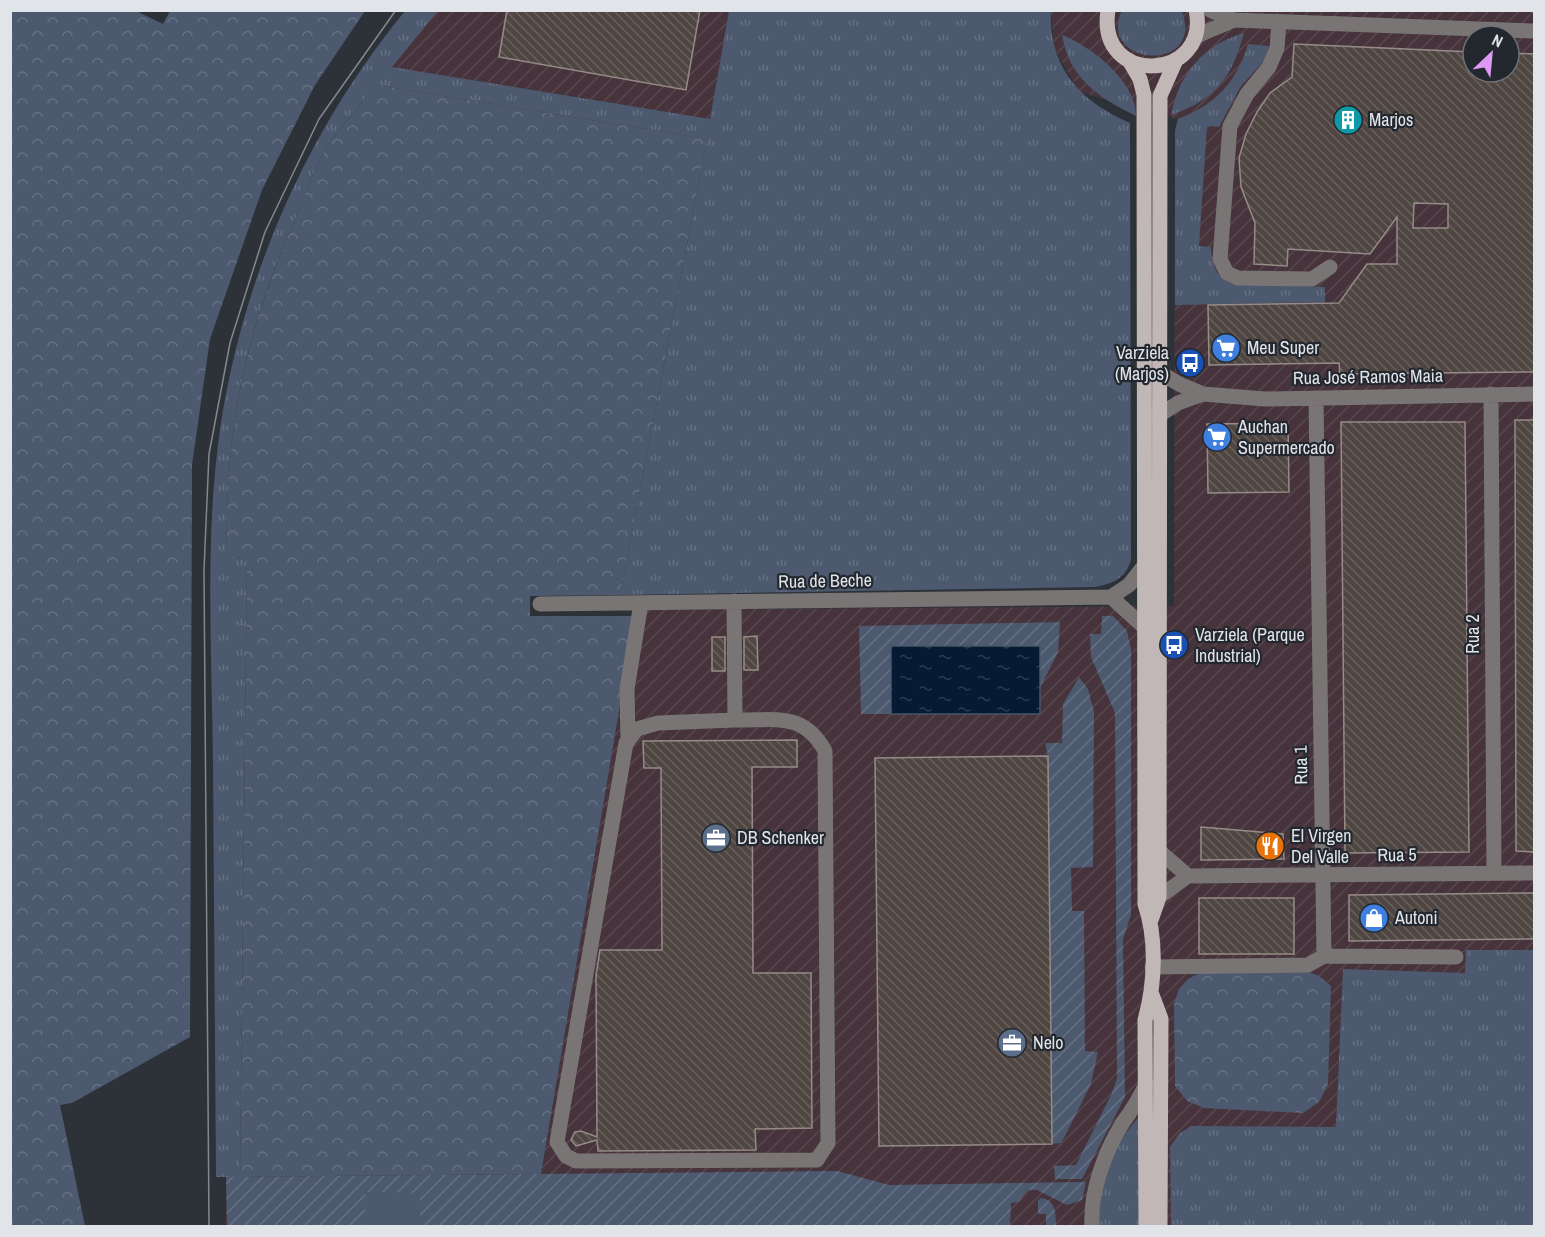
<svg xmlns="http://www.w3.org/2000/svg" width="1545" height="1237" viewBox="0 0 1545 1237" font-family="'Archivo Narrow',sans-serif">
  <defs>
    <pattern id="industrial-furrows" width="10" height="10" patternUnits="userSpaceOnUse" patternTransform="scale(1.5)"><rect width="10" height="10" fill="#46333b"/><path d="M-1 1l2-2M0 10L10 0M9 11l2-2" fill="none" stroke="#58474e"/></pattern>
    <pattern id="grass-tufts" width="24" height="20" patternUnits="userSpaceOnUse" patternTransform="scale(1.5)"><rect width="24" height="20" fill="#4c596f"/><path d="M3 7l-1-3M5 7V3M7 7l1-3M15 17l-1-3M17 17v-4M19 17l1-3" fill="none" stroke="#667184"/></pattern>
    <pattern id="forest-crowns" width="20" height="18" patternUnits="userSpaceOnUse" patternTransform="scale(1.5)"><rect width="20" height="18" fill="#4c596f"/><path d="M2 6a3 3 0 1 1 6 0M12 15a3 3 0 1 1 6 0" fill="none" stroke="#667184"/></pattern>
    <pattern id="garden-furrows" width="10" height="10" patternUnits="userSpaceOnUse" patternTransform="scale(1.5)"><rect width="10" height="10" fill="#4c596f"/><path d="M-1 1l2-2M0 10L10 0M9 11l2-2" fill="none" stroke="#667184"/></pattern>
    <pattern id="water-ripples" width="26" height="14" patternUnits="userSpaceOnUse" patternTransform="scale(1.5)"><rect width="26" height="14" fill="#051b34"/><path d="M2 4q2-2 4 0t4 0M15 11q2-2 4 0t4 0" fill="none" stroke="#293c51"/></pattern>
    <pattern id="building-back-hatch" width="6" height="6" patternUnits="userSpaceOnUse" patternTransform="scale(1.5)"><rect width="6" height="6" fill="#4f4642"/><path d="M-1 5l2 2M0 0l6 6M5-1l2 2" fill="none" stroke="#68615d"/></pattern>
  </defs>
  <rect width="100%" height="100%" fill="#2d3239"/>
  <!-- industrial -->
  <path fill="url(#industrial-furrows)" fill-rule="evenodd" d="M438 11H729L707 139 376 85Z
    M1051 11H1534V1226H226V1177L541 1174 636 610 1174 606 1175 131 1178 119 1079 92 1054 48ZM1473 36H1509V72H1473Z"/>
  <!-- grass -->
  <path fill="url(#grass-tufts)" d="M1122 10 1182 11C1205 75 1096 66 1122 10Z
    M405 11H438L392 67 710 119 729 11H1051C1048 67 1081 102 1130 123L1131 560C1125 579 1114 583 1095 587L620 595 707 139 376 85C359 107 337 129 323 154 312 173 305 196 296 217 245 332 224 432 227 558L247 559 240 1177H216C215 1039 214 901 213 763 212 652 204 533 221 423 244 273 309 128 405 11Z
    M1244 33C1231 79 1216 99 1171 115 1179 74 1203 45 1244 33Z
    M1062 35C1091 46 1137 82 1136 116 1099 98 1069 78 1062 35Z
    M1248 44 1269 46 1264 61 1241 86 1219 127 1207 126 1199 246 1211 247C1212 266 1215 276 1233 284L1325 287V302L1175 305V131L1178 119C1215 105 1237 82 1248 44Z
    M1466 950H1534V1226H1171L1170 1147 1179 1134 1191 1126 1336 1127 1343 969 1465 973Z
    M1138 1118 1142 1226H1098C1101 1186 1110 1148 1138 1118Z"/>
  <!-- forest -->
  <path fill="url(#forest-crowns)" d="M10 11H136L163 24 170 11H365L315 85 262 190 210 339 192 465 190 1037 72 1103 60 1105 85 1226H11Z
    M376 85 707 139 620 595 530 596V616H635L541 1174 240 1177 247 559 227 558C224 432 245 333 296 217 305 196 312 173 323 154 337 129 359 107 376 85Z
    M1306 971 1319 976 1331 986 1328 1084 1319 1102 1303 1113 1204 1108 1187 1101 1175 1086 1174 1004 1179 989 1188 979 1201 972Z"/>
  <!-- garden -->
  <path fill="url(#garden-furrows)" d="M1102 616H1113L1127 631 1131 649V915L1123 939 1125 1097 1082 1179H1055L1054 1166 1076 1165 1112 1093 1117 1078 1115 713 1091 657 1090 634H1101Z
    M1060 622 1058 652 1040 688 1039 646H891V714H861L859 626Z
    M1079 677 1088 689 1094 712 1093 867 1071 868 1072 911H1084L1085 1051 1098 1052 1091 1084 1064 1138 1061 1143 1052 1144 1048 756 1045 743H1062L1063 704Z
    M837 1171 889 1185 1086 1182 1082 1200 1067 1205 1037 1190H1028L1018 1202 1011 1203 1010 1226H227L226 1177Z
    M1041 1198C1056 1200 1056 1214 1056 1226H1046V1214H1038V1200Z"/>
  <!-- pitch -->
  <path fill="#4c596f" d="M365 1192 420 1193V1226H365Z"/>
  <!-- water -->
  <path fill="url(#water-ripples)" stroke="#47576a" stroke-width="1.5" d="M891 646H1040V714H891Z"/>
  <!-- building -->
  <path fill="url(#building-back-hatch)" stroke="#968c87" stroke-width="1.5" fill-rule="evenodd" d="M507 10H700L686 90 499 57Z
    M1294 44 1473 52V72H1509V53L1534 54V372L1340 374 1339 363 1209 365 1208 305 1339 303 1367 264H1397V217L1370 254 1288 249 1287 266 1254 264 1255 223 1241 187 1239 158 1246 134 1257 112 1270 93 1292 77ZM1414 203 1448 204V228H1413Z
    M1515 420H1534V852L1516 851Z
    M1341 422H1465L1469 852 1345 853Z
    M1288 423 1289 492 1208 493 1207 424Z
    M757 636 758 670H744V637Z
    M712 637H725V671H712Z
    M797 740V767H752L753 973H811L812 1128 755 1129 756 1150 598 1151 597 1140 576 1146 571 1140 575 1132 581 1131 597 1137 596 975 600 950H662L661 768H644L643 741Z
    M1048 756 1052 1144 879 1146 875 758Z
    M1201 827 1283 834 1284 859 1201 860Z
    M1534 893V939L1349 941V895Z
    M1199 898H1294V954H1199Z"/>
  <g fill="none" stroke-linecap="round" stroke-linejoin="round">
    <!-- minor -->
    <path stroke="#7a7575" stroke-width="15" d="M1210 10 1234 20 1534 31
      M1279 22 1277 48 1269 67 1247 94 1230 126 1220 259 1227 273 1238 278 1312 279 1330 267
      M1196 36 1234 20
      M1159 372 1179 384 1203 394 1265 399 1534 394
      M1491 394 1494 873
      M1158 416 1178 403 1203 394
      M1111 597 1144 627
      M734 601 735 720C775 721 803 711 825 751L828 1143 817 1160 576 1161 566 1156 557 1142 626 743 637 729 658 723 735 720
      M540 604 1111 597 1129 585 1144 566
      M628 741 627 689 641 603
      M1159 851 1188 876
      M1159 897 1188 876 1534 873
      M1324 956 1456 957
      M1152 967 1308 965 1324 956 1316 398
      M1092 1226C1090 1193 1104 1153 1122 1124 1132 1110 1139 1100 1146 1084"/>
    <!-- major -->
    <path stroke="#c2b7b7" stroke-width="15" d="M1108 10C1096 88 1211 81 1196 10
      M1130 62 1140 79 1144 95 1145 904C1157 939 1155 984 1145 1020L1146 1226
      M1151 920 1159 897 1160 96 1176 60
      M1152 995 1161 1019 1160 1226"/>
    <!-- tram -->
    <path stroke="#84888e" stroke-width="1.5" d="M209 1226 204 570 209 454 230 343 265 232 319 119 396 10"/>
  </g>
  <!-- icons -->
  <defs>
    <g id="building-disc" transform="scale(1.5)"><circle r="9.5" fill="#0f9aa8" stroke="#23282f"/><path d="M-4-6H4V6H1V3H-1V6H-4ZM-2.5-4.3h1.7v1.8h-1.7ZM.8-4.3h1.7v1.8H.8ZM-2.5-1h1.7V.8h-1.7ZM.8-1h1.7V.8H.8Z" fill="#fff"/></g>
    <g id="supermarket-disc" transform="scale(1.5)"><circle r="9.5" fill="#3f7fe0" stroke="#23282f"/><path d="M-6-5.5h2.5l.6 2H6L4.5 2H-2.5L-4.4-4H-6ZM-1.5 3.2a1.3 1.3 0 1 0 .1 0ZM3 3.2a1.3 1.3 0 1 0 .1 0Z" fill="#fff"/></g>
    <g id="bus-disc" transform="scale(1.5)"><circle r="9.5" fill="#1a4fb4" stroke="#23282f"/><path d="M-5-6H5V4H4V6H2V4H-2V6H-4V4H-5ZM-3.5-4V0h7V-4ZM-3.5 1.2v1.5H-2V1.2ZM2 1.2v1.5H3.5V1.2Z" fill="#fff"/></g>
    <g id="office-disc" transform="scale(1.5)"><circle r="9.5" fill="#5c6f8a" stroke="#23282f"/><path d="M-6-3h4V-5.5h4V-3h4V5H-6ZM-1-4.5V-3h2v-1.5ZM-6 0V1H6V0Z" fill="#fff"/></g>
    <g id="restaurant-disc" transform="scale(1.5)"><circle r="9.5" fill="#e8710a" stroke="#23282f"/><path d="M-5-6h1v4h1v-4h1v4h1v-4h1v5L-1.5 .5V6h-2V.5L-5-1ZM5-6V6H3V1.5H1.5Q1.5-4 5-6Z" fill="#fff"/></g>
    <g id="shop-disc" transform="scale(1.5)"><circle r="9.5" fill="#3f7fe0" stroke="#23282f"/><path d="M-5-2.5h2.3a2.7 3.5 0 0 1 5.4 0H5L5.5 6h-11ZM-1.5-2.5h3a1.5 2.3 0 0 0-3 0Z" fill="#fff"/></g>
  </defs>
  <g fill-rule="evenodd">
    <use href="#building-disc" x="1348" y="120"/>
    <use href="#supermarket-disc" x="1226" y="348"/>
    <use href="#bus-disc" x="1190" y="363"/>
    <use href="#supermarket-disc" x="1217" y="437"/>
    <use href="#bus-disc" x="1174" y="645"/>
    <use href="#office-disc" x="716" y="838"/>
    <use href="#restaurant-disc" x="1270" y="846"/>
    <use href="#shop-disc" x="1374" y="918"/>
    <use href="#office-disc" x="1012" y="1043"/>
  </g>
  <g text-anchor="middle" stroke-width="4.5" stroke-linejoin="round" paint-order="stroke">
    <!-- poi labels -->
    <g font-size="18" fill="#e1e4e9" stroke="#23282f" text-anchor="start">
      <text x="1369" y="126">Marjos</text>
      <text x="1247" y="354">Meu Super</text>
      <text x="1169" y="359" text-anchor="end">Varziela<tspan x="1169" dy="21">(Marjos)</tspan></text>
      <text x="1238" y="433">Auchan<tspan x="1238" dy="21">Supermercado</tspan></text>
      <text x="1195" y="641">Varziela (Parque<tspan x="1195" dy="21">Industrial)</tspan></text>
      <text x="1291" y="842">El Virgen<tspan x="1291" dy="21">Del Valle</tspan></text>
      <text x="737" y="844">DB Schenker</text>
      <text x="1395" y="924">Autoni</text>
      <text x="1033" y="1049">Nelo</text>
    </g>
    <!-- street labels -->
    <g font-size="18" fill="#e1e4e9" stroke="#23282f">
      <text transform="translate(1368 377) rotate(-1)" y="6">Rua José Ramos Maia</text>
      <text transform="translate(825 581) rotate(-1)" y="6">Rua de Beche</text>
      <text transform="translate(1473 634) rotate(-90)" y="6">Rua 2</text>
      <text transform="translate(1301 765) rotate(-91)" y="6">Rua 1</text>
      <text transform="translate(1397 855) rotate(-1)" y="6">Rua 5</text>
    </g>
  </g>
  <!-- border -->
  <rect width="1545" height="1237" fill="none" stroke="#e1e4e9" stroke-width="24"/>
  <!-- north arrow -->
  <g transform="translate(1491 54) rotate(26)"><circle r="28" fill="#23282f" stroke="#6f7379" stroke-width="1.5"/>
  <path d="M0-4.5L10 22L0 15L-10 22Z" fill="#dd99f3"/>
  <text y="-9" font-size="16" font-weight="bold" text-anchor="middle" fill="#e1e4e9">N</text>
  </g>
</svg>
